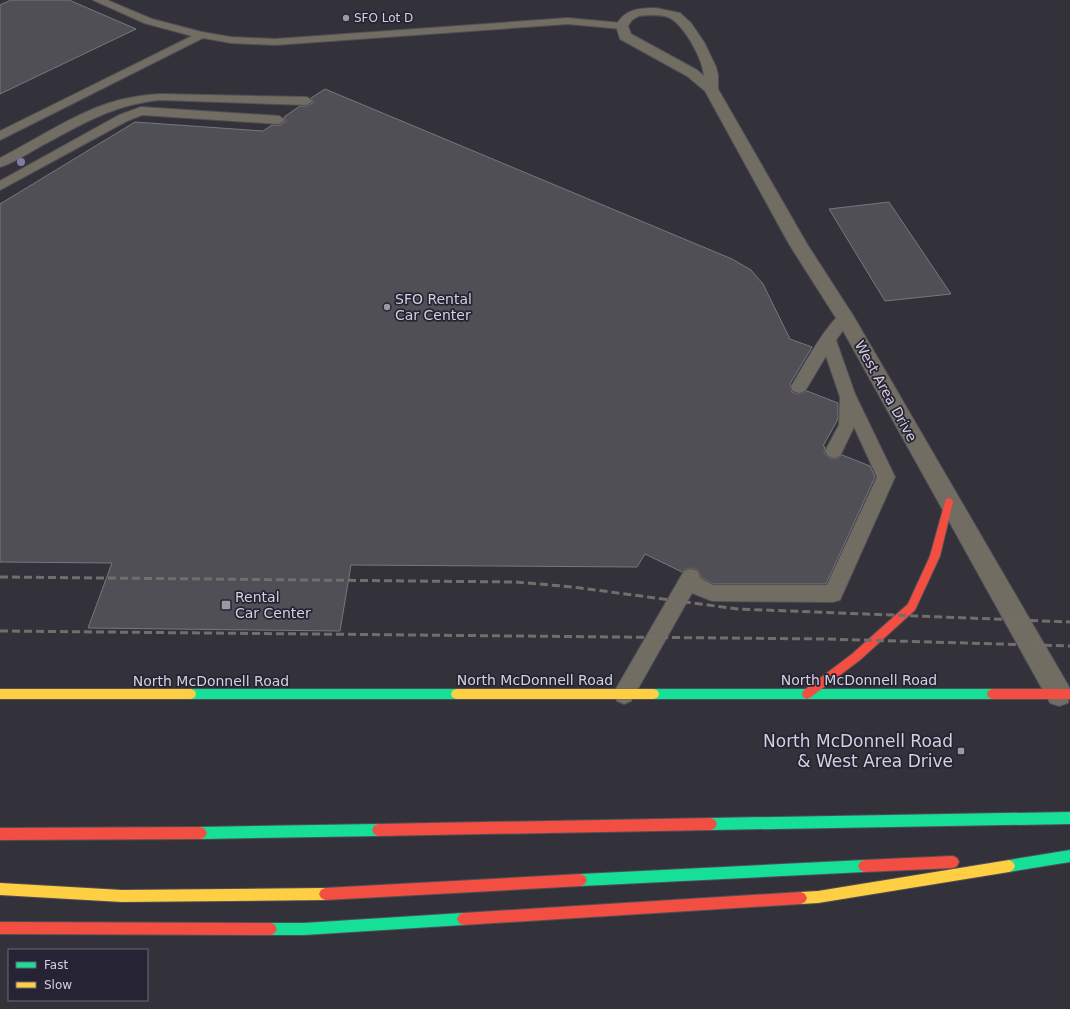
<svg xmlns="http://www.w3.org/2000/svg" width="1070" height="1009" viewBox="0 0 1070 1009" font-family="'DejaVu Sans',sans-serif">
  <rect width="100%" height="100%" fill="#33323a"/>
  <!-- building -->
  <path fill="#504f56" stroke="#78777e" d="M11 0H69L136 29 0 94V5Z
    M325 89 732 259 751 270 763 284 790 339 812 347 790 384 792 392 799 394 807 391 838 403V419L823 446 825 447 824 452 828 457 834 459 840 457 842 455 870 466 875 477 826 584H713L701 577 698 570 691 568 684 570 682 572 645 554 637 567 351 565 340 631 88 628 112 563 0 562V204L135 122 263 131 272 125H280L286 121 284 117 300 106H307L314 102 311 98Z
    M889 202 951 294 885 301 829 209Z"/>
  <g fill="none" stroke-linecap="round" stroke-linejoin="round">
    <!-- lane casing -->
    <g stroke="#504f56" stroke-width="2">
      <path id="lane" d="M93 0H107L152 19 202 32 231 37 275 39 568 18 622 23 627 26 622 29 568 24 275 45 231 43 203 38 0 140V131L192 36 144 23Z
        M160 94 307 97 313 101 307 105 160 100C111 105 83 124 41 146 28 153 14 163 0 167V158C35 140 69 117 106 104 123 98 142 95 160 94Z
        M141 107 279 116 285 120 279 124 142 115 127 121 0 190V181L119 115Z
        M845 312 850 313 853 317 836 340 855 394 895 477 840 600 833 602 712 601 692 593 631 701 624 704 617 701 614 694 617 687 684 571 691 569 698 571 700 578 713 585H827L877 477 854 427 840 456 834 458 828 456 825 451 839 425 840 397 826 356 805 391 799 393 793 391 791 387C800 372 830 316 845 312Z"/>
    </g>
    <!-- street casing -->
    <g stroke="#504f56" stroke-width="2">
      <path id="street" d="M656 8 680 13 691 23 704 42 716 67 718 75V89L807 244 854 317 1068 685 1070 690 1068 703 1059 706 1050 703 836 318 789 244 705 91 687 76 620 39 616 26C624 9 639 8 656 8ZM639 16C649 15 661 14 670 18 685 26 703 60 704 76L697 70 631 34 628 26 632 20Z"/>
    </g>
    <!-- fast casing -->
    <g stroke="#504f56" stroke-width="2">
      <path id="fast" d="M191 689H456L460 691 461 694 460 697 456 699H191L187 697 186 694 187 691Z
        M654 689H992L996 691 997 694 996 697 992 699H654L650 697 649 694 650 691Z
        M1070 812V824L711 830 707 828 705 824 707 820 711 818Z
        M378 824 382 826 384 830 382 834 378 836 201 839 197 837 195 833 197 829 201 827Z
        M1070 850V862L1009 872 1005 870 1003 866 1005 862 1009 860Z
        M864 860 868 862 870 866 868 870 864 872 581 886 577 884 575 880 577 876 581 874Z
        M463 913 467 915 469 919 467 923 463 925 304 935H271L267 933 265 929 267 925 271 923H304Z"/>
    </g>
    <!-- slow casing -->
    <g stroke="#504f56" stroke-width="2">
      <path id="slow" d="M0 689H191L195 691 196 694 195 697 191 699H0Z
        M456 689H654L658 691 659 694 658 697 654 699H456L452 697 451 694 452 691Z
        M1009 860 1013 862 1015 866 1013 870 1009 872 818 903 801 904 797 902 795 898 797 894 801 892 818 891Z
        M0 883 122 890 325 888 329 890 331 894 329 898 325 900 122 902 0 895Z"/>
    </g>
    <!-- jam casing -->
    <g stroke="#504f56" stroke-width="2">
      <path id="jam" d="M949 498 952 499 953 502 940 556 915 610 860 660 811 697 807 699 803 697 802 694 803 691 852 654 908 604 930 556 945 502 946 499Z
        M992 689H1070V699H992L988 697 987 694 988 691Z
        M711 818 715 820 717 824 715 828 711 830 378 836 374 834 372 830 374 826 378 824Z
        M201 827 205 829 207 833 205 837 201 839 0 840V828Z
        M953 856 957 858 959 862 957 866 953 868 864 872 860 870 858 866 860 862 864 860Z
        M581 874 585 876 587 880 585 884 581 886 325 900 321 898 319 894 321 890 325 888Z
        M801 892 805 894 807 898 805 902 801 904 463 925 459 923 457 919 459 915 463 913Z
        M0 922 271 923 275 925 277 929 275 933 271 935 0 934Z"/>
    </g>
    <!-- lane -->
    <use href="#lane" fill="#726d63" fill-rule="evenodd"/>
    <!-- street -->
    <use href="#street" fill="#726d63" fill-rule="evenodd"/>
    <!-- fast -->
    <use href="#fast" fill="#16e098" fill-rule="evenodd"/>
    <!-- slow -->
    <use href="#slow" fill="#ffcf43" fill-rule="evenodd"/>
    <!-- jam -->
    <use href="#jam" fill="#f24e42" fill-rule="evenodd"/>
    <!-- rail -->
    <path stroke="#726e6c" stroke-width="3" stroke-dasharray="8 4" stroke-linecap="butt" d="M0 577 516 582 573 587 738 609 1070 622
      M0 631 825 639 1070 646"/>
  </g>
  <!-- trees -->
  <circle fill="#817ba4" cx="21" cy="162" r="4"/>
  <!-- markers -->
  <g fill="#9a99a3" stroke="#262434" stroke-width="1.5">
    <circle cx="346" cy="18" r="4"/>
    <circle cx="387" cy="307" r="4"/>
    <rect x="221" y="600" width="10" height="10" rx="2"/>
    <rect x="957" y="747" width="8" height="8" rx="2"/>
  </g>
  <g text-anchor="middle" stroke-width="3.5" stroke-linejoin="round" paint-order="stroke">
    <!-- far-poi labels -->
    <g font-size="12" fill="#d2d1dc" stroke="#262434" text-anchor="start">
      <text x="354" y="22">SFO Lot D</text>
    </g>
    <!-- poi labels -->
    <g font-size="14" fill="#d2d1dc" stroke="#262434" text-anchor="start">
      <text x="395" y="304">SFO Rental<tspan x="395" dy="16">Car Center</tspan></text>
      <text x="235" y="602">Rental<tspan x="235" dy="16">Car Center</tspan></text>
    </g>
    <!-- street labels -->
    <g font-size="14" fill="#d2d1dc" stroke="#262434">
      <text transform="translate(886 391) rotate(61)" y="5">West Area Drive</text>
      <text x="535" y="685">North McDonnell Road</text>
      <text x="859" y="685">North McDonnell Road</text>
      <text x="211" y="686">North McDonnell Road</text>
    </g>
    <!-- near-poi labels -->
    <g font-size="17" fill="#d2d1dc" stroke="#262434" text-anchor="end">
      <text x="953" y="747">North McDonnell Road<tspan x="953" dy="20">&amp; West Area Drive</tspan></text>
    </g>
  </g>
  <!-- legend -->
  <rect x="8" y="949" width="140" height="52" fill="#262434" stroke="#6b6977"/>
  <rect x="16" y="962" width="20" height="6" fill="#16e098" stroke="#6b6977"/>
  <text x="44" y="969" font-size="12" fill="#d2d1dc">Fast</text>
  <rect x="16" y="982" width="20" height="6" fill="#ffcf43" stroke="#6b6977"/>
  <text x="44" y="989" font-size="12" fill="#d2d1dc">Slow</text>
</svg>
